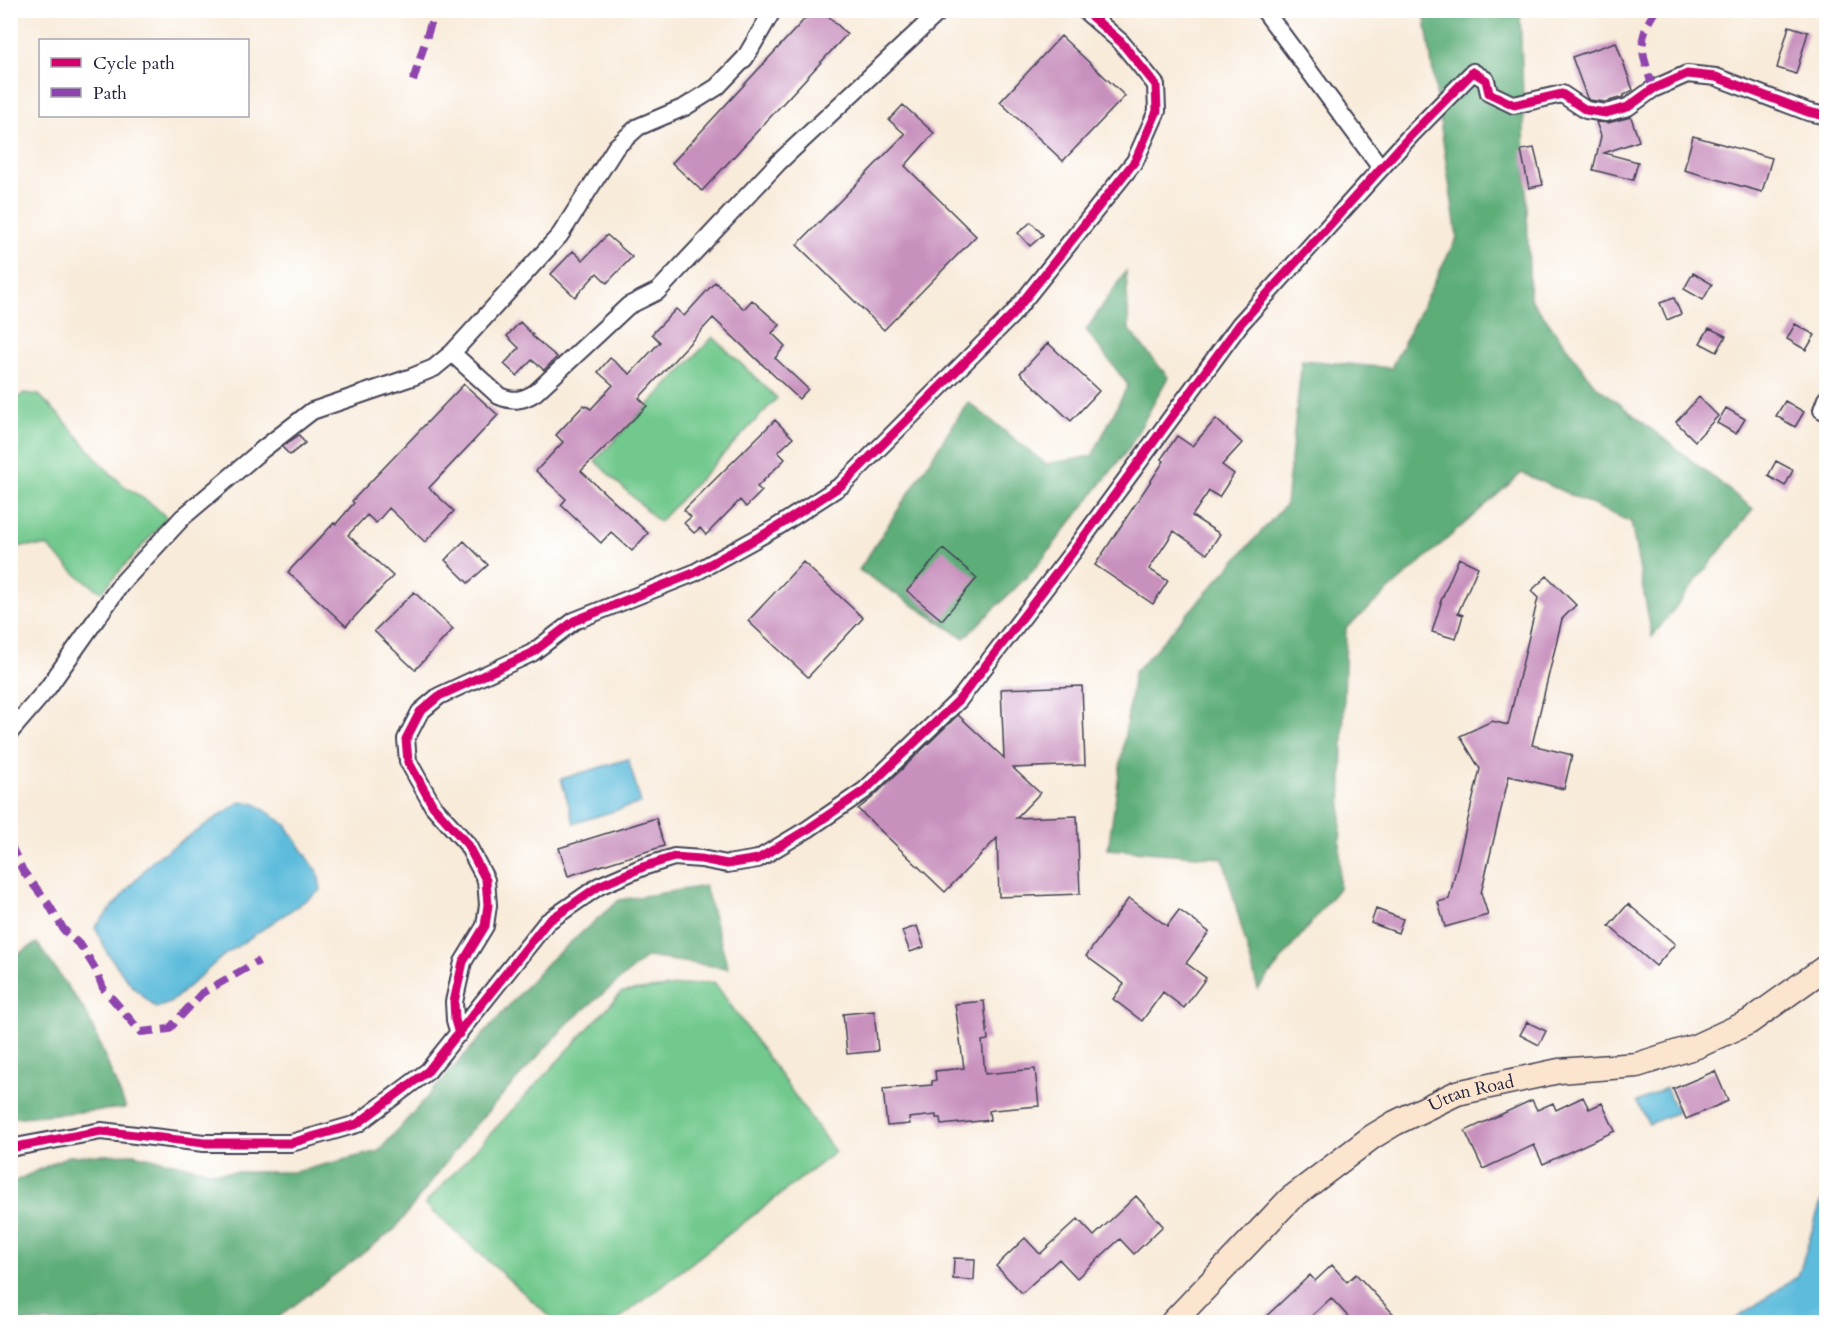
<svg xmlns="http://www.w3.org/2000/svg" width="1837" height="1333" viewBox="0 0 1837 1333" font-family="Cardo,serif">
  <rect width="100%" height="100%" fill="#fff"/>
  <filter id="ink" filterUnits="userSpaceOnUse"><feTurbulence type="fractalNoise" baseFrequency=".0167" numOctaves="2"/><feDisplacementMap in="SourceGraphic" scale="12" xChannelSelector="R" yChannelSelector="G"/><feConvolveMatrix kernelMatrix="1 2 1 2 8 2 1 2 1" color-interpolation-filters="sRGB"/></filter>
  <filter id="wash" filterUnits="userSpaceOnUse"><feTurbulence type="fractalNoise" baseFrequency=".008" numOctaves="4" result="noise"/><feDisplacementMap in="SourceGraphic" scale="24" xChannelSelector="R" yChannelSelector="G"/><feGaussianBlur stdDeviation="1.35" result="paint"/><feColorMatrix in="noise" values="0 0 0 0 0 0 0 0 0 0 0 0 0 0 0 0 0 1.4 0 .05"/><feComposite in="paint" operator="in"/></filter>
  <g filter="url(#wash)">
    <rect width="100%" height="100%" fill="#f8ebda"/>
    <!-- green -->
    <path fill="#72c98e" stroke="#4a7664" stroke-width="1.5" d="M713 337 777 398 659 522 595 461Z
      M24 393 39 395 63 419 102 465 123 485 153 505 167 518 101 592 77 575 47 546H19L11 550V403Z
      M714 982 835 1152 615 1322H556L425 1204 622 992Z"/>
    <!-- forest -->
    <path fill="#5dad79" stroke="#40685a" stroke-width="1.5" d="M1424 11H1520L1530 298 1594 384 1753 509 1652 637 1631 522 1522 473 1346 628 1339 888 1258 989 1223 858 1108 849 1134 673 1286 504 1302 360 1391 368 1457 237Z
      M1126 271 1129 330 1168 377 1129 448 1033 571 964 638 859 570 968 402 1046 464 1092 456 1128 385 1086 330Z
      M705 886 728 968 647 957 568 1023 470 1131 395 1229 272 1322H11V1183L68 1156 133 1154 216 1172H295L379 1151 548 962 619 900Z
      M37 943 87 1014 126 1108 11 1118V958Z"/>
    <!-- water -->
    <path fill="#5dbcdb" stroke="#406f8b" stroke-width="1.5" d="M628 759 641 803 574 823 561 779Z
      M240 802 256 804 286 825 318 873 321 890 223 956 170 1003 156 1008 132 986 108 954 95 927 153 860Z
      M1666 1088 1677 1112 1649 1124 1637 1102Z
      M1826 1192V1322H1731L1798 1276 1821 1202Z"/>
    <g id="blocks">
      <!-- building -->
      <path fill="#c890bd" d="M813 10H822L847 34 702 191 672 163Z
        M1789 26 1808 32 1796 74 1777 68Z
        M1061 36 1125 96 1063 161 1000 102Z
        M1616 42 1633 90 1624 95 1623 97 1605 102 1590 100 1587 98 1572 57Z
        M903 105 934 133 905 166 976 236 884 330 797 245 905 134 889 120Z
        M1631 117 1639 141 1604 153 1638 162 1633 180 1593 170 1601 136 1596 122 1608 123Z
        M1693 136 1772 158 1762 192 1684 170Z
        M1534 148 1543 185 1529 188 1521 150Z
        M1031 222 1043 235 1030 246 1018 233Z
        M607 235 632 257 607 283 597 273 575 297 551 274 573 251 583 260Z
        M1693 273 1712 284 1703 300 1684 289Z
        M715 282 744 309 752 300 780 325 772 333 785 346 775 358 808 389 799 399 713 318 639 398 647 406 581 471 648 533 632 551 611 532 601 543 561 505 566 499 536 471 563 442 556 435 584 405 591 409 613 385 598 372 610 358 630 374 660 342 652 334 676 309 684 316Z
        M1674 298 1681 314 1667 320 1660 303Z
        M520 322 533 335 532 336 557 357 544 370 532 360 517 376 504 364 519 348 507 336Z
        M1795 324 1815 335 1806 350 1787 339Z
        M1709 328 1726 336 1717 352 1700 343Z
        M1048 343 1099 391 1071 421 1020 373Z
        M464 384 498 415 429 488 454 511 425 542 389 508 376 523 367 515 348 535 393 576 346 626 288 572 334 523 336 524 354 503 352 501Z
        M1699 397 1718 416 1695 441 1676 422Z
        M1785 401 1804 412 1795 427 1776 416Z
        M1726 408 1745 419 1736 434 1717 423Z
        M1216 419 1242 443 1222 465 1234 474 1219 497 1209 491 1192 516 1220 534 1207 554 1174 531 1149 569 1168 581 1153 604 1095 565 1164 461 1161 459 1177 436 1192 446Z
        M775 420 793 438 778 452 785 459 757 487 762 491 746 507 740 500 706 535 700 528 694 533 684 523 691 517 684 510Z
        M299 435 305 443 290 455 282 447Z
        M1776 461 1793 470 1785 486 1768 476Z
        M464 541 488 565 468 583 445 560Z
        M943 549 977 578 942 620 907 591Z
        M1459 558 1478 567 1458 613 1463 615 1456 639 1432 632 1441 603H1440Z
        M803 562 863 618 808 677 748 621Z
        M1547 576 1576 605 1562 619 1532 745 1572 755 1564 789 1509 776 1481 893 1488 915 1445 927 1438 902 1449 899 1480 769 1460 736 1492 721 1508 725 1538 598 1531 591Z
        M414 592 453 629 415 670 374 631Z
        M1082 686 1085 765 1013 768 1040 793 1016 818 1077 816 1080 894 999 897 997 838 945 892 858 809 872 798 958 715 1004 758 1001 689Z
        M656 818 664 846 568 876 559 848Z
        M1129 898 1167 926 1179 910 1209 932 1186 963 1206 978 1184 1008 1163 992 1142 1021 1113 999 1124 984 1086 956Z
        M1628 904 1675 944 1656 966 1609 926Z
        M1376 909 1403 919 1398 933 1371 923Z
        M917 926 924 947 910 952 902 931Z
        M984 1001 988 1040 982 1041 985 1074 1035 1069 1039 1106 993 1110 989 1111 990 1120 941 1125 940 1118H936V1115L909 1118 910 1124 887 1126 883 1089 932 1085V1081L936 1080 935 1071 964 1068 955 1004Z
        M874 1011 878 1051 847 1054 843 1014Z
        M1527 1022 1546 1031 1539 1045 1520 1035Z
        M1715 1071 1728 1101 1686 1119 1673 1089Z
        M1583 1097 1589 1109 1602 1103 1615 1131 1543 1164 1534 1145 1483 1169 1465 1131 1532 1100 1537 1110 1553 1103 1556 1110Z
        M1136 1196 1163 1226 1134 1254 1120 1239 1077 1278 1059 1259 1022 1293 996 1266 1025 1238 1040 1254 1078 1219 1094 1236Z
        M954 1258 975 1259 974 1280 953 1279Z
        M1332 1265 1347 1282 1356 1274 1402 1323H1354L1331 1298 1304 1323H1259L1310 1275 1315 1281Z"/>
    </g>
  </g>
  <g filter="url(#ink)">
    <use href="#blocks" fill-opacity="0" stroke="#424053" stroke-width="1.5"/>
    <g fill="none" stroke-linecap="round" stroke-linejoin="round">
      <!-- minor casing -->
      <g stroke="#424053" stroke-width="20">
        <path id="minor" d="M1264 10 1381 168
          M452 353 499 396C513 402 523 401 536 392L628 306 658 291 778 163 941 10
          M1822 410 1826 399
          M10 732 47 689 121 584 183 517 263 449 312 411 412 377 434 368 452 353 560 235 616 147 638 127 685 107 717 87 745 58 773 10
          M459 1034 455 1020 454 1002 463 962 485 926 488 905 486 880 467 844 433 806 408 761 406 739 420 712 439 696 532 653 574 621 694 573 777 527 842 485 1012 315 1135 161 1157 111 1156 85 1121 42 1084 10
          M10 1148 101 1131 204 1143H291L357 1124 428 1071 547 922 599 886 643 867 674 857 701 859 727 864 758 859 808 829 865 790 959 700 1072 553 1240 324 1411 135 1473 72 1486 80 1489 93 1514 105 1562 94 1586 110 1606 113 1628 107 1653 89 1687 74 1716 77 1808 112 1826 116"/>
      </g>
      <!-- secondary casing -->
      <g stroke="#424053" stroke-width="27">
        <g id="secondary">
          <path id="s1" d="M1173 1322 1290 1199 1372 1137 1395 1123 1457 1093 1559 1071 1637 1065 1697 1046 1749 1022 1826 967"/>
        </g>
      </g>
      <!-- minor -->
      <use href="#minor" stroke="#fff" stroke-width="16"/>
      <!-- secondary -->
      <use href="#secondary" stroke="#fce5cf" stroke-width="24"/>
      <!-- quiet -->
      <path stroke="#8e44ad" stroke-width="8" stroke-dasharray="15 8" stroke-linecap="butt" d="M413 81 435 10
        M1653 89C1644 56 1634 41 1656 10
        M10 844 23 871 49 905 64 930 82 947 96 970 103 988 141 1032 169 1029 202 993 259 961"/>
      <!-- cycleway casing -->
      <g stroke="#fff" stroke-width="13">
        <path id="cycleway" d="M459 1034 455 1020 454 1002 463 962 485 926 488 905 486 880 467 844 433 806 408 761 406 739 420 712 439 696 532 653 574 621 694 573 777 527 842 485 1012 315 1135 161 1157 111 1156 85 1121 42 1084 10
          M10 1148 101 1131 204 1143H291L357 1124 428 1071 547 922 599 886 643 867 674 857 701 859 727 864 758 859 808 829 865 790 959 700 1072 553 1240 324 1411 135 1473 72 1486 80 1489 93 1514 105 1562 94 1586 110 1606 113 1628 107 1653 89 1687 74 1716 77 1808 112 1826 116"/>
      </g>
      <!-- cycleway -->
      <use href="#cycleway" stroke="#d6006c" stroke-width="9"/>
    </g>
  </g>
  <g text-anchor="middle" stroke-width="6" stroke-linejoin="round" paint-order="stroke">
    <!-- street labels -->
    <g font-size="18" fill="#22223b" stroke="#fff">
      <text dy="6" stroke="none"><textPath href="#s1" startOffset="382">Uttan Road</textPath></text>
    </g>
  </g>
  <!-- margin -->
  <rect width="1837" height="1333" fill="none" stroke="#fff" stroke-width="36"/>
  <!-- legend -->
  <rect x="39" y="39" width="210" height="78" fill="#ffffff" stroke="#a7a7b1" stroke-width="1.5"/>
  <rect x="51" y="58" width="30" height="9" fill="#d6006c" stroke="#a7a7b1" stroke-width="1.5"/>
  <text x="93" y="69" font-size="18" fill="#22223b">Cycle path</text>
  <rect x="51" y="88" width="30" height="9" fill="#8e44ad" stroke="#a7a7b1" stroke-width="1.5"/>
  <text x="93" y="99" font-size="18" fill="#22223b">Path</text>
</svg>
